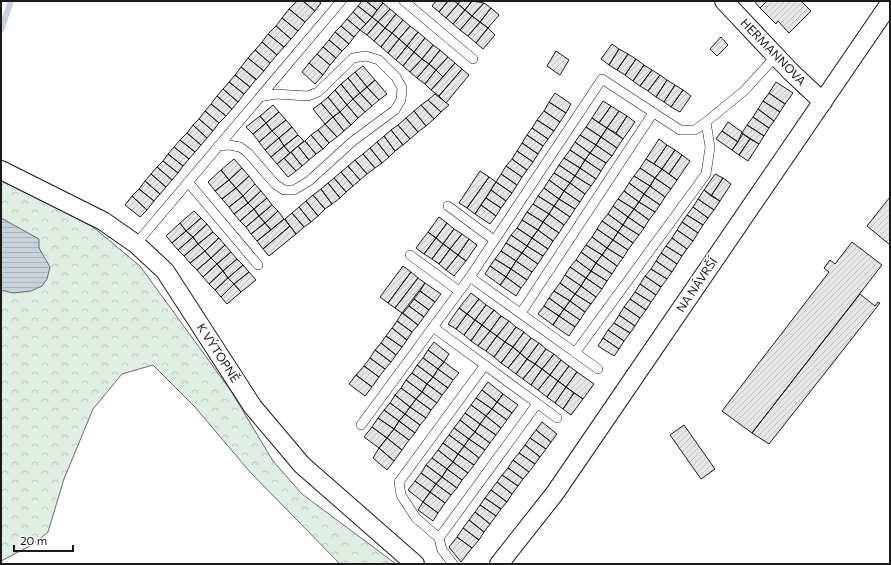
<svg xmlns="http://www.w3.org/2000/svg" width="891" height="565" viewBox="0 0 891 565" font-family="Commissioner,sans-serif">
  <defs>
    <pattern id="forest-crowns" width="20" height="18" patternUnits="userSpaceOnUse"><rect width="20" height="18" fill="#e0efe3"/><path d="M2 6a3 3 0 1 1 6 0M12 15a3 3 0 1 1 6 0" fill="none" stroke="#c0ccc2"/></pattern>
    <pattern id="water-rules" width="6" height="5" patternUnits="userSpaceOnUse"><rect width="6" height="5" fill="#c6d2dc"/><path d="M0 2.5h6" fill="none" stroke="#aab4bc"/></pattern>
    <pattern id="building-hatch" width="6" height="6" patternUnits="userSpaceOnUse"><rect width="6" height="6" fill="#e6e6e6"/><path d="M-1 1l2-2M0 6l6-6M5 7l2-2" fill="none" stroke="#c5c5c5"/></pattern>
  </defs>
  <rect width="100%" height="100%" fill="#fff"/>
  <!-- forest -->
  <path fill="url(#forest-crowns)" stroke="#6a6a6a" d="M1 179 93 227 140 266 231 391 273 461 302 494 396 564H340L250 472 195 407 153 365 122 374 93 409 64 479 48 532 32 545 1 561Z"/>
  <!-- water -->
  <path fill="url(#water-rules)" stroke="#6a6a6a" d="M1 218 39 239V248L50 267 47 279 42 286 31 291 13 293 1 290Z"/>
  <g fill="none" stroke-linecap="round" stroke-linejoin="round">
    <!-- stream -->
    <path stroke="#c6d2dc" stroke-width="6" d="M1 30 11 1"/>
  </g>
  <!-- building -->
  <path fill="url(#building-hatch)" stroke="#1a1a1a" d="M297 1H303L315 11 305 22 289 9Z
    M303 1H318L321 3 315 11Z
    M362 1H366L377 10 372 17 358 6Z
    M366 1H381L383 3 377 10Z
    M436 1H448L439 12 432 6Z
    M448 1H454L458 4 446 18 439 12Z
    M460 1H472L465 10 458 4Z
    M472 1 484 3 472 16 465 10Z
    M754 1H767L760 8Z
    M767 1H801L811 11 789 33 778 21 776 24 760 8Z
    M383 3 390 9 378 22 372 17Z
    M484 3 491 8 480 22 472 16Z
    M458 4 465 10 453 24 446 18Z
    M358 6 372 17 366 24 353 12Z
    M491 8 499 15 488 28 480 22Z
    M289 9 305 22 298 31 282 18Z
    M390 9 396 14 385 28 378 22Z
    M465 10 472 16 460 30 453 24Z
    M353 12 366 24 360 30 347 19Z
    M396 14 403 20 392 33 385 28Z
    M472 16 480 22 468 36 460 30Z
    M372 17 378 22 367 35 360 30Z
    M282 18 298 31 291 39 276 26Z
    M347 19 360 30 354 37 341 26Z
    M403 20 410 26 399 39 392 33Z
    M378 22 385 28 374 41 367 35Z
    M480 22 488 28 476 43 468 36Z
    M276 26 291 39 284 47 268 34Z
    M341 26 354 37 349 44 335 32Z
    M410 26 418 32 407 46 399 39Z
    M385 28 392 33 381 47 374 41Z
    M488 28 495 35 483 49 476 43Z
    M335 32 349 44 342 51 329 40Z
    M418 32 425 38 414 52 407 46Z
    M392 33 399 39 388 53 381 47Z
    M268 34 284 47 277 55 262 42Z
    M721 37 728 45 717 56 710 49Z
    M425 38 433 45 422 59 414 52Z
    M399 39 407 46 396 60 388 53Z
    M329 40 342 51 336 58 323 47Z
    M262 42 277 55 270 63 255 50Z
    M612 44 619 49 609 65 601 59Z
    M433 45 440 50 429 64 422 59Z
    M407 46 414 52 403 66 396 60Z
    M323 47 336 58 330 65 317 54Z
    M619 49 628 54 617 70 609 65Z
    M255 50 270 63 264 71 248 58Z
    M440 50 448 57 436 70 429 64Z
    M556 51 569 60 560 75 547 66Z
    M414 52 422 59 410 72 403 66Z
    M317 54 330 65 323 75 309 63Z
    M628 54 636 59 625 75 617 70Z
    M448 57 455 63 443 77 436 70Z
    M248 58 264 71 256 80 241 67Z
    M422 59 429 64 417 78 410 72Z
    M636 59 644 65 633 81 625 75Z
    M309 63 323 75 315 84 302 72Z
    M455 63 462 69 439 96 431 90Z
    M429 64 436 70 425 84 417 78Z
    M644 65 652 70 640 86 633 81Z
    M363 66 375 80 367 87 355 72Z
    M241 67 256 79 250 87 235 75Z
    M462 69 469 75 446 103 439 96Z
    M436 70 443 77 431 90 425 84Z
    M652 70 660 75 648 91 640 86Z
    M355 72 367 87 360 93 348 78Z
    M235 75 250 87 244 94 229 82Z
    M660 75 667 80 656 97 648 91Z
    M348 78 360 93 353 99 341 84Z
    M375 80 387 94 379 100 367 87Z
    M667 80 675 85 664 102 656 97Z
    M229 82 244 94 238 102 223 89Z
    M776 82 793 93 785 104 769 93Z
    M341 84 353 99 347 105 335 90Z
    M675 85 683 90 671 107 664 102Z
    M367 87 379 100 372 106 360 93Z
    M223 89 238 102 232 109 217 96Z
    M335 90 347 105 340 112 328 97Z
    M683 90 691 96 680 112 671 107Z
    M360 93 372 106 365 112 353 99Z
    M555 93 571 104 566 113 549 102Z
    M769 93 785 104 780 112 763 101Z
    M435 94 449 105 441 112 428 100Z
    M217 96 232 109 226 116 211 104Z
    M328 97 340 112 333 117 321 103Z
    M353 99 365 112 358 118 347 105Z
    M428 100 441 112 434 119 421 105Z
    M603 101 611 106 599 123 592 118Z
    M763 101 780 112 774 121 758 109Z
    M549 102 566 113 560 122 544 111Z
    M321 103 333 117 325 124 313 109Z
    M211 104 226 116 219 123 205 111Z
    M273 105 279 112 266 123 260 116Z
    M347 105 358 118 351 125 340 112Z
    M421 105 434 119 426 126 414 111Z
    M611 106 619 111 607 128 599 123Z
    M758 109 774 121 769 128 753 117Z
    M205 111 219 123 213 131 199 119Z
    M414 111 426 126 418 132 406 118Z
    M544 111 560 122 554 131 537 120Z
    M619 111 627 116 616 133 607 128Z
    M279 112 286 120 272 131 266 123Z
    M340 112 351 125 344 131 333 117Z
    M260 116 266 123 253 134 246 127Z
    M627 116 635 122 623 139 616 133Z
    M333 117 344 131 337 137 325 124Z
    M753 117 769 128 764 136 747 125Z
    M406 118 418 132 410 139 398 125Z
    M592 118 607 128 601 137 586 127Z
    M199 119 213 131 207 138 193 125Z
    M286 120 292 127 279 138 272 131Z
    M537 120 554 131 548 139 532 128Z
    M728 122 742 132 738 142 722 131Z
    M266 123 272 131 259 142 253 134Z
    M325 124 337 137 329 143 318 130Z
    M193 125 207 138 201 145 187 133Z
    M398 125 410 139 403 145 391 130Z
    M747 125 764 136 759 144 742 133Z
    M292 127 298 135 284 146 279 138Z
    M586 127 601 137 596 145 580 135Z
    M532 128 548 139 543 146 527 135Z
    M607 128 623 139 617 148 601 137Z
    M318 130 329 143 323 149 311 135Z
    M391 130 403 145 395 151 384 136Z
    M272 131 279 138 265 150 259 142Z
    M722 131 738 142 732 150 716 139Z
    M187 133 201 145 195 152 180 140Z
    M743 134 750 139 739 155 732 150Z
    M298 135 304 141 290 153 284 146Z
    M311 135 323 149 316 154 305 141Z
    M527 135 543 146 538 154 522 143Z
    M580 135 596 145 590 153 575 142Z
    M384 136 395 151 389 157 377 142Z
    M601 137 617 148 612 156 596 145Z
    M279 138 284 146 271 157 265 150Z
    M659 139 667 145 654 164 646 159Z
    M750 139 759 144 748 161 739 155Z
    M180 140 195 152 189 159 174 147Z
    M305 141 316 154 309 160 298 146Z
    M377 142 389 157 382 163 370 148Z
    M575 142 590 153 585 160 570 150Z
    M522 143 538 154 533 162 517 151Z
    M596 145 612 156 606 163 590 153Z
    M667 145 675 150 662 169 654 164Z
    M284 146 290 153 277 164 271 157Z
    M298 146 309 160 302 166 291 152Z
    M174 147 189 159 183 166 168 154Z
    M370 148 382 163 375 168 363 154Z
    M570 150 585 160 580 168 564 158Z
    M675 150 682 155 669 174 662 169Z
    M517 151 533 162 527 170 512 159Z
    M291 152 302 166 296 171 284 158Z
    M590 153 606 163 601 171 585 160Z
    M168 154 183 166 178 173 163 161Z
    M363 154 375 168 367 174 355 160Z
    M682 155 690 161 677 180 669 174Z
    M284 158 296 171 288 177 277 164Z
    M564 158 580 168 575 176 559 165Z
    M234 159 242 168 229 180 221 170Z
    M512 159 527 170 522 177 506 166Z
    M646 159 662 169 655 178 640 168Z
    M355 160 367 174 360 180 348 166Z
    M585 160 601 171 596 179 580 168Z
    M163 161 178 173 172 180 157 167Z
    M559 165 575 176 570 183 554 173Z
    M348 166 360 180 353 186 341 172Z
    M506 166 522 177 517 185 501 174Z
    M157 167 172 180 166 187 151 174Z
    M242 168 249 176 236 188 229 180Z
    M580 168 596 179 591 186 575 176Z
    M640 168 655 178 650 186 634 176Z
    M662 169 677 180 671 189 655 178Z
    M221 170 229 180 215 191 208 182Z
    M480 171 489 177 467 208 459 203Z
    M341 172 353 186 346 192 334 178Z
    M554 173 570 183 564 191 549 180Z
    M151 174 166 187 160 194 145 181Z
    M501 174 517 185 512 193 496 182Z
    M715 174 723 178 711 196 704 190Z
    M249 176 255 184 243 196 236 188Z
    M575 176 591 186 585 194 570 183Z
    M634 176 650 186 644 194 629 183Z
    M489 177 496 182 475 214 467 208Z
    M334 178 346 192 340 198 328 183Z
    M655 178 671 189 665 197 650 186Z
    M723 178 731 184 720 201 711 196Z
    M229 180 236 188 222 199 215 191Z
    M549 180 564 191 559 199 544 188Z
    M145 181 160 194 154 201 139 189Z
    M496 182 512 193 506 201 491 190Z
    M328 183 340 198 332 204 321 189Z
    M570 183 585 194 580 202 564 191Z
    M629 183 644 194 639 202 624 191Z
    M255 184 261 191 248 203 243 196Z
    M650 186 665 197 660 205 644 194Z
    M236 188 243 196 229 207 222 199Z
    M544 188 559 199 554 206 538 196Z
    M139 189 154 201 147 210 132 196Z
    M321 189 332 204 325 209 313 195Z
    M491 190 506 201 501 208 486 198Z
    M704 190 720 201 714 210 698 199Z
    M261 191 267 198 254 209 248 203Z
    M564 191 580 202 575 209 559 199Z
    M624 191 639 202 634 209 618 199Z
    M644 194 660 205 655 212 639 202Z
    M313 195 325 209 318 216 306 201Z
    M132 196 147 210 140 217 125 205Z
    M243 196 248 203 234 214 229 207Z
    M538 196 554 206 549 214 533 204Z
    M890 197V245L867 226Z
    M267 198 272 205 259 216 254 209Z
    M486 198 501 208 496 216 481 205Z
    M559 199 575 209 570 217 554 206Z
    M618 199 634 209 628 217 613 206Z
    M698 199 714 210 708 218 693 207Z
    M306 201 318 216 311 222 299 207Z
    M639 202 655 212 649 220 634 209Z
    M248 203 254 209 240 221 234 214Z
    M533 204 549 214 543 222 527 212Z
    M272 205 278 211 265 223 259 216Z
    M481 205 496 216 490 224 475 214Z
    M554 206 570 217 564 225 549 214Z
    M613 206 628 217 623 225 608 214Z
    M299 207 311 222 304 227 292 213Z
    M693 207 708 218 703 225 687 215Z
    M254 209 259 216 246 227 240 221Z
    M634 209 649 220 644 228 628 217Z
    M194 211 201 218 186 231 180 223Z
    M278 211 284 219 271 230 265 223Z
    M527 212 543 222 538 230 522 220Z
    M292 213 304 227 296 234 285 219Z
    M549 214 564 225 559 233 543 222Z
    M608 214 623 225 618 232 602 221Z
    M687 215 703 225 698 233 682 222Z
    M259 216 265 223 251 234 246 227Z
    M439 217 447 223 436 238 428 232Z
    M628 217 644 228 639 235 623 225Z
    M201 218 207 224 193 237 186 231Z
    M284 219 290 226 263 249 257 241Z
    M522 220 538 230 532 238 517 228Z
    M602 221 618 232 613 240 597 229Z
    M543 222 559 233 553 241 538 230Z
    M682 222 698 233 693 241 677 230Z
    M180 223 186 231 172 243 166 236Z
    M265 223 271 230 257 241 251 234Z
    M447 223 454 229 443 244 436 238Z
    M207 224 213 232 198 244 193 237Z
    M623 225 639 235 633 243 618 232Z
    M290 226 296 234 269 256 263 249Z
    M517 228 532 238 527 246 511 235Z
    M454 229 462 234 450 249 443 244Z
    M597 229 613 240 607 248 592 237Z
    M538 230 553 241 548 249 532 238Z
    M677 230 693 241 687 249 672 238Z
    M186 231 193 237 178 250 172 243Z
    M213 232 219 238 205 251 198 244Z
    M428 232 436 238 424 254 416 248Z
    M618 232 633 243 628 250 613 240Z
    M462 234 469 239 458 255 450 249Z
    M511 235 527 246 522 253 506 243Z
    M193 237 198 244 184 256 178 250Z
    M592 237 607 248 602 255 586 245Z
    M219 238 225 245 211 258 205 251Z
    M436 238 443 244 432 259 424 254Z
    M532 238 548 249 543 256 527 246Z
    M672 238 687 249 682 256 666 246Z
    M469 239 477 245 466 261 458 255Z
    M613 240 628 250 623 258 607 248Z
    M852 242 882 265 752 433 722 411 829 272 824 268 830 260 835 264Z
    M506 243 522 253 516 261 501 251Z
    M198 244 205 251 190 263 184 256Z
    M443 244 450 249 439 264 432 259Z
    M225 245 231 252 217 264 211 258Z
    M586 245 602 255 596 263 581 252Z
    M527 246 543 256 538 264 522 253Z
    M666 246 682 256 677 264 661 253Z
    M607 248 623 258 617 266 602 255Z
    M450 249 458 255 446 270 439 264Z
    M205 251 211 258 197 270 190 263Z
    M501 251 516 261 511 269 495 259Z
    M231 252 237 259 223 271 217 264Z
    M581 252 596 263 591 271 576 260Z
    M522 253 538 264 532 272 516 261Z
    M661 253 677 264 672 272 656 261Z
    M458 255 466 261 454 276 446 270Z
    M602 255 617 266 612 274 596 263Z
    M211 258 217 264 203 277 197 270Z
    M237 259 243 265 228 278 223 271Z
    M495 259 511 269 506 277 490 266Z
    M576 260 591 271 586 278 570 267Z
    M516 261 532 272 527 280 511 269Z
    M656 261 672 272 667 279 651 269Z
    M596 263 612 274 607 281 591 271Z
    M217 264 223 271 209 284 203 277Z
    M243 265 249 272 234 284 228 278Z
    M403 266 411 272 388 303 380 297Z
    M490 266 506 277 500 285 485 274Z
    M570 267 586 278 581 286 565 275Z
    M511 269 527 280 521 288 506 277Z
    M651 269 667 279 661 287 645 276Z
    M223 271 228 278 215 290 209 284Z
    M591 271 607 281 602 289 586 278Z
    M249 272 256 280 241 292 234 284Z
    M411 272 418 278 395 308 388 303Z
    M565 275 581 286 575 294 560 283Z
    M645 276 661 287 656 295 640 284Z
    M506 277 521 288 516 296 500 285Z
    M228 278 234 284 221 297 215 290Z
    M418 278 425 283 402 313 395 308Z
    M586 278 602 289 596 297 581 286Z
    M425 283 441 294 435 302 420 291Z
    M560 283 575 294 570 301 554 291Z
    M234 284 241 292 227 304 221 297Z
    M640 284 656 295 651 302 635 292Z
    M581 286 596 297 591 304 575 294Z
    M420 291 435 302 429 310 414 299Z
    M554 291 570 301 564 309 549 298Z
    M635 292 651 302 646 310 630 299Z
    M471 293 479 299 467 314 459 308Z
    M575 294 591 304 585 312 570 301Z
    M860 294 875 306 878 302 880 303 769 444 752 433Z
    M549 298 564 309 559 316 544 306Z
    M414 299 429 310 424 317 409 306Z
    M479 299 486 305 475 320 467 314Z
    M630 299 646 310 640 318 624 307Z
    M570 301 585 312 580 320 564 309Z
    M486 305 494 310 482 325 475 320Z
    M409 306 424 317 418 325 403 313Z
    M544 306 559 316 553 325 538 314Z
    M624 307 640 318 635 326 619 315Z
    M459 308 467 314 456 329 448 324Z
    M564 309 580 320 575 327 559 316Z
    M494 310 501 316 490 331 482 325Z
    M402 313 418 325 412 332 397 321Z
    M467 314 475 320 464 335 456 329Z
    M619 315 635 326 630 333 614 323Z
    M501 316 509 321 497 336 490 331Z
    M559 316 575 327 569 336 553 325Z
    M475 320 482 325 471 341 464 335Z
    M397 321 412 332 407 340 392 328Z
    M509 321 516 327 505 342 497 336Z
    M614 323 630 333 624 341 608 330Z
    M482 325 490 331 478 346 471 341Z
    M516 327 524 332 513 347 505 342Z
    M392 328 407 340 402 347 386 336Z
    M608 330 624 341 619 349 603 338Z
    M490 331 497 336 486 351 478 346Z
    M524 332 531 338 520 353 513 347Z
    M386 336 402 347 396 355 381 343Z
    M497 336 505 342 494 357 486 351Z
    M531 338 539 343 527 359 520 353Z
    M603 338 619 349 614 356 598 346Z
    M434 342 449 354 444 362 428 350Z
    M505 342 513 347 501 363 494 357Z
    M381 343 396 355 391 362 375 350Z
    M539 343 546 349 535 364 527 359Z
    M513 347 520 353 508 368 501 363Z
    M546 349 554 354 542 369 535 364Z
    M375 350 391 362 385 369 370 358Z
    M428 350 444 362 438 369 423 358Z
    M520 353 527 359 516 374 508 368Z
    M554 354 561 360 550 375 542 369Z
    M370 358 385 369 379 377 364 366Z
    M423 358 438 369 433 377 417 365Z
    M527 359 535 364 523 379 516 374Z
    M561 360 569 366 558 381 550 375Z
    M444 362 459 373 453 380 438 369Z
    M535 364 542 369 531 385 523 379Z
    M417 365 433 377 427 384 412 373Z
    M364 366 379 377 372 387 356 375Z
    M569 366 577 372 566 387 558 381Z
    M438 369 453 380 448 388 433 377Z
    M542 369 550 375 538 390 531 385Z
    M577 372 594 384 583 399 566 387Z
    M412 373 427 384 422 392 406 380Z
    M356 375 372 387 365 396 349 384Z
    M550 375 558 381 547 397 538 390Z
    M433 377 448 388 442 395 427 384Z
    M406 380 422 392 416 399 401 388Z
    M558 381 566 387 555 403 547 397Z
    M488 382 503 394 497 402 482 390Z
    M427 384 442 395 437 403 422 392Z
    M566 387 574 393 563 409 555 403Z
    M401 388 416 399 410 407 395 395Z
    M482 390 497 402 492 409 476 398Z
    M422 392 437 403 431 410 416 399Z
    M574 393 583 399 571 415 563 409Z
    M503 394 518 405 512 413 497 402Z
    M395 395 410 407 405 414 390 403Z
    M476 398 492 409 486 416 471 405Z
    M416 399 431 410 426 418 410 407Z
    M497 402 512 413 507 420 492 409Z
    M390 403 405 414 399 421 384 410Z
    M471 405 486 416 480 424 465 413Z
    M410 407 426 418 420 425 405 414Z
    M492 409 507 420 501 428 486 416Z
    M384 410 399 421 394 429 378 418Z
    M465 413 480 424 475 432 460 420Z
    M405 414 420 425 415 433 399 421Z
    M486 416 501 428 496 435 480 424Z
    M378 418 394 429 387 438 372 427Z
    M460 420 475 432 469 439 454 428Z
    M399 421 415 433 409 440 394 429Z
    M542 422 557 434 551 442 536 430Z
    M480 424 496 435 490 443 475 432Z
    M684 425 715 469 701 479 670 435Z
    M372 427 387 438 379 448 364 437Z
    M454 428 469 439 464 446 449 435Z
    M394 429 409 440 402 450 387 438Z
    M536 430 551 442 546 449 530 438Z
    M475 432 490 443 485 450 469 439Z
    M449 435 464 446 458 454 443 443Z
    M387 438 402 450 394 461 379 448Z
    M530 438 546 449 540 457 525 445Z
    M469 439 485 450 479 458 464 446Z
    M443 443 458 454 453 462 438 450Z
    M525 445 540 457 535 464 519 453Z
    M464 446 479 458 474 465 458 454Z
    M379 448 394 461 387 470 373 458Z
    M438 450 453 462 447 469 432 458Z
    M519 453 535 464 529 472 513 460Z
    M458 454 474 465 468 473 453 462Z
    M432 458 447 469 442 477 426 465Z
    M513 460 529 472 523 479 508 468Z
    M453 462 468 473 462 480 447 469Z
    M426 465 442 477 436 484 421 473Z
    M508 468 523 479 518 486 502 475Z
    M447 469 462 480 457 488 442 477Z
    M421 473 436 484 430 492 415 481Z
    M502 475 518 486 512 494 497 482Z
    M442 477 457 488 451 495 436 484Z
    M415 481 430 492 423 502 408 490Z
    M497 482 512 494 507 502 491 490Z
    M436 484 451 495 445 503 430 492Z
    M491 490 507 502 501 509 485 498Z
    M430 492 445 503 438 513 423 502Z
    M485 498 501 509 496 516 480 505Z
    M423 502 438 513 433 521 418 510Z
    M480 505 496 516 490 524 475 512Z
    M475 512 490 524 484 532 469 520Z
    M469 520 484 532 479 540 463 528Z
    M463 528 479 540 472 548 457 537Z
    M457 537 472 548 461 562 449 547Z"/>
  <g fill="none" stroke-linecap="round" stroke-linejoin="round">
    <!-- lane casing -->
    <g stroke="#1a1a1a" stroke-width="10">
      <path id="lane" d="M404 1 473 59
        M218 146 229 145 240 147 248 153 275 184 284 190H294L309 181 353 141 395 110 401 100 402 88 396 77 379 60 366 56 353 58 318 92 308 96 275 94 260 97
        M188 182 258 265
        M448 206 494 240
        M136 244 341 1
        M410 255 459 291
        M470 277 598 369
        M521 313 653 113
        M433 327 557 418
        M575 353 706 174 710 147 706 122 744 91 776 56
        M361 425 470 277 602 79 680 130H695L706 122
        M439 538 537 404
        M453 564 442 550 439 538 416 518 401 495 399 482 485 365"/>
    </g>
    <!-- street casing -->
    <g stroke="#1a1a1a" stroke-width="20">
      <path id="street" d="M724 1 791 72 823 102
        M1 170 103 221 136 244 165 271 253 407 302 465 415 564
        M499 564 555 493 890 3"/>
    </g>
    <!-- lane -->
    <use href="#lane" stroke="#fff" stroke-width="9"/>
    <!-- street -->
    <use href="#street" stroke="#fff" stroke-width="18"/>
  </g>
  <g text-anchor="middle" stroke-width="3" stroke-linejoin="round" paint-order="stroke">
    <!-- street labels -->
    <g font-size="12" fill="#1a1a1a" stroke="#fff">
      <text transform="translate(773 52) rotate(46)" y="4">HERMANNOVA</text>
      <text transform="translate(697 285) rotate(-56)" y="4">NA NÁVRŠÍ</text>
      <text transform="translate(218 353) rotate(57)" y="4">K VÝTOPNĚ</text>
    </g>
  </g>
  <!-- border -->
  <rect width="891" height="565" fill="none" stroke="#1a1a1a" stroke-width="4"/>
  <!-- scale -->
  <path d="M14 545v6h59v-6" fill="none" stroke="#1a1a1a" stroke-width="2"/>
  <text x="20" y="545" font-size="12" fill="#1a1a1a" stroke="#ffffff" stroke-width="3" paint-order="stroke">20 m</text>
</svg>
